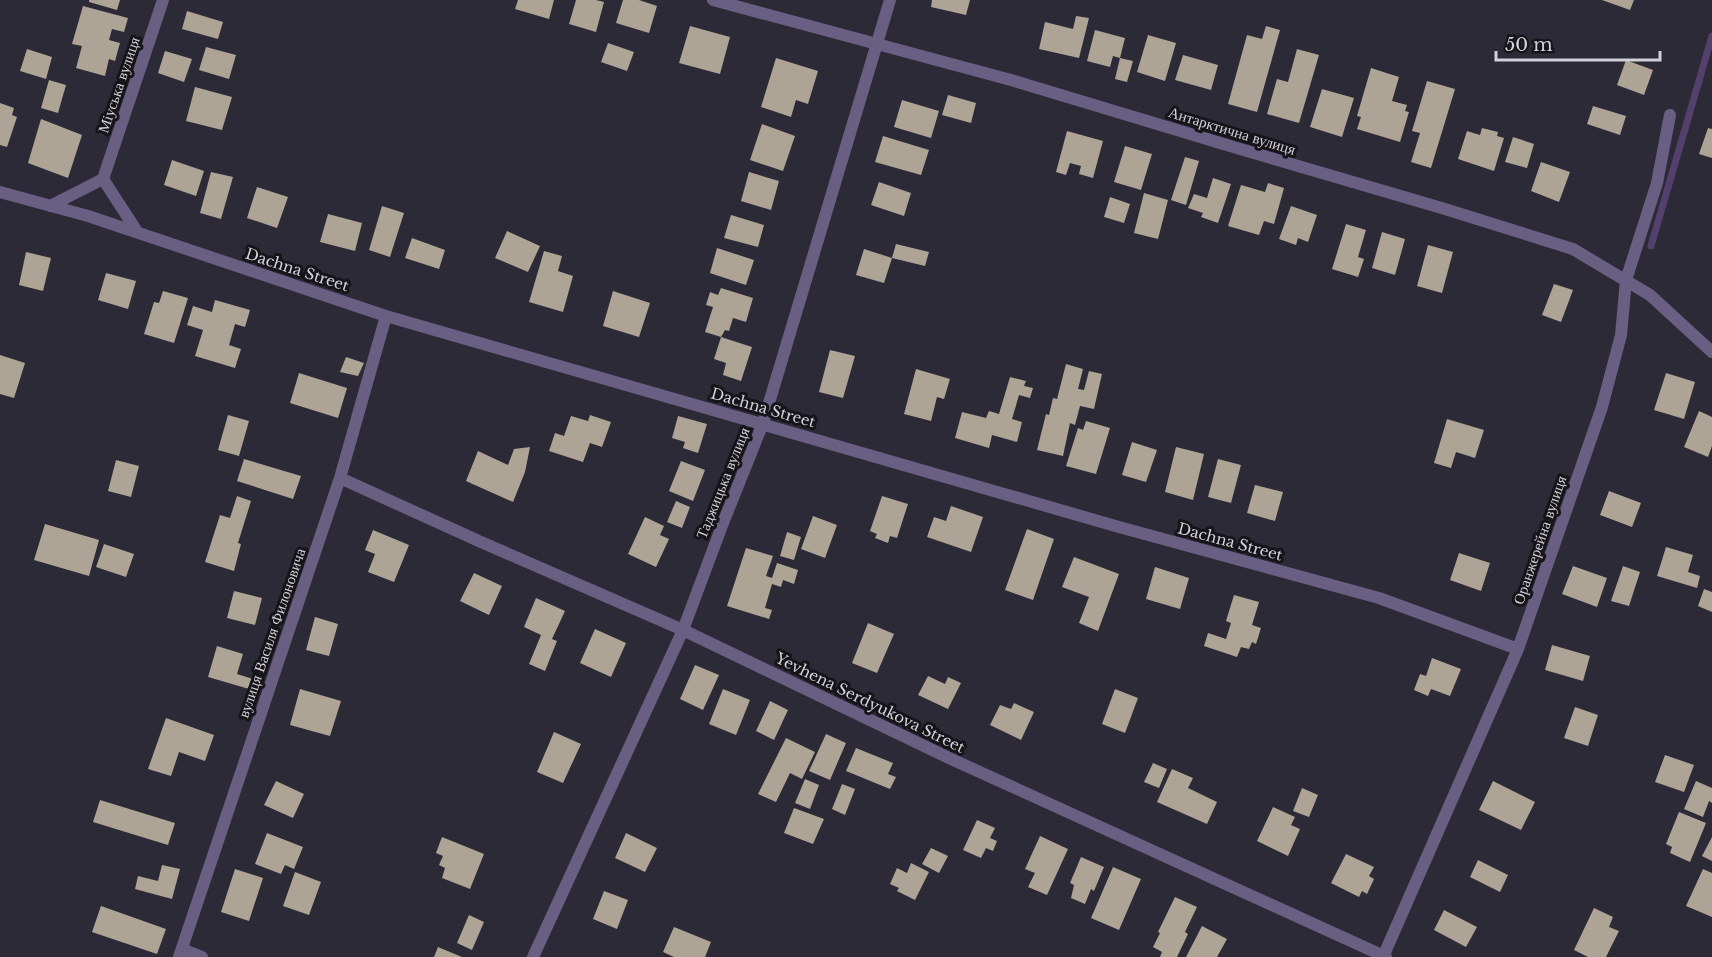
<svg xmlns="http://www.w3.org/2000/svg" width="1712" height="957" viewBox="0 0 1712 957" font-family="'Libre Baskerville',serif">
  <rect width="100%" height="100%" fill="#2d2a37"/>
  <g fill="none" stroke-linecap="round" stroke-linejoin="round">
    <!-- stream -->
    <path stroke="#53406c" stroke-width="7" d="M1651 246 1712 36"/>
  </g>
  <!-- building -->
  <path fill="#ada495" d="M89 0H120L117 10 89 2Z
    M518 0H554L549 19 515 9Z
    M576 0H596L604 2 596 32 569 24Z
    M623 0H639L657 6 649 33 616 23Z
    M932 0H970L966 15 931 7Z
    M1602 0H1634L1630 10Z
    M83 6 128 18 124 32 112 29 109 40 120 43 115 61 109 59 105 76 76 68 82 46 72 44Z
    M187 11 223 22 218 39 182 29Z
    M1076 16 1089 18 1079 58 1039 49 1045 22 1073 29Z
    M690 26 730 37 720 74 679 63Z
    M1266 26 1280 30 1257 112 1228 104 1247 35 1262 39Z
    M1095 30 1125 38 1120 58 1133 61 1127 82 1115 79 1120 58 1113 56 1110 67 1087 61Z
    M1148 35 1176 43 1165 81 1137 72Z
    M608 43 634 52 627 71 601 62Z
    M206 47 236 55 229 79 199 70Z
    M27 49 52 57 46 79 20 71Z
    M1297 49 1319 55 1299 123 1267 114 1277 79 1288 82Z
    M165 51 192 59 184 82 158 73Z
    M1183 55 1218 65 1211 90 1175 80Z
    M776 58 818 71 808 104 796 100 791 117 761 107Z
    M1626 60 1653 70 1644 95 1617 85Z
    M1371 68 1399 77 1392 101 1407 105 1405 111 1409 112 1400 142 1357 129 1361 117 1357 116Z
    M49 80 66 85 58 113 41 108Z
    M1427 81 1455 89 1431 168 1411 162 1420 133 1412 131Z
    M195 87 232 97 222 130 186 121Z
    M1322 89 1354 98 1342 137 1310 127Z
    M948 95 976 103 971 123 942 115Z
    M902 100 939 111 931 138 894 127Z
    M0 103 14 108 12 115 17 117 7 147 0 145Z
    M1593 106 1626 116 1620 135 1587 124Z
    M41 119 82 135 68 178 28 163Z
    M762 124 795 136 783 171 750 160Z
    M1482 128 1498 132 1497 136 1504 138 1494 171 1458 159 1467 131 1480 135Z
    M1708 128 1712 129V158L1699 154Z
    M1067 131 1103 141 1093 178 1079 174 1081 166 1070 163 1066 175 1056 172Z
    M883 136 929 150 921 175 875 162Z
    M1513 137 1534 144 1527 168 1505 162Z
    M1125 146 1152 154 1141 190 1114 182Z
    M1185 157 1199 161 1186 205 1171 200Z
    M172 160 204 171 196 196 164 185Z
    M1541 162 1570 172 1559 202 1531 191Z
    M211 172 233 177 221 219 200 213Z
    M749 172 779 181 771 210 741 201Z
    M1213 178 1231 184 1218 223 1201 217 1203 213 1188 208 1194 194 1207 198Z
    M879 182 911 193 904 216 871 205Z
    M1268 183 1284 188 1274 224 1264 221 1259 235 1228 226 1241 185 1265 192Z
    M257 187 288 197 277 228 247 218Z
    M1144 193 1168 200 1158 239 1134 233Z
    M1110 197 1130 204 1124 223 1104 217Z
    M382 206 404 213 390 257 369 250Z
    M1291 206 1317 215 1308 242 1298 238 1296 245 1279 239Z
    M328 214 362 223 355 251 320 242Z
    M731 215 764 225 758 247 724 238Z
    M1346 224 1366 230 1358 257 1364 259 1358 277 1332 269Z
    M507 231 540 246 528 272 495 258Z
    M1382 232 1405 239 1395 275 1372 268Z
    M412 238 445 250 439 269 405 258Z
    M896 244 929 252 925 266 892 258Z
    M1428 245 1453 252 1442 293 1417 286Z
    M717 248 754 260 746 285 710 273Z
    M864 249 892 258 884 283 856 275Z
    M544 251 562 256 558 271 573 276 563 312 529 302Z
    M26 252 51 258 43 291 19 285Z
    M106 273 136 281 128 309 98 300Z
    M1554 284 1573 290 1561 322 1542 315Z
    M721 288 753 298 746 322 733 318 729 331 725 330 721 337 752 347 741 381 723 375 726 363 714 359 721 337 705 332 713 307 706 305 710 292 718 295Z
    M163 291 188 298 174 343 144 334 154 302 159 303Z
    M613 291 650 303 639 337 603 326Z
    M215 300 250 310 245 327 235 324 229 345 241 349 235 368 195 356 203 330 187 325 193 306 212 312Z
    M830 350 855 356 843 398 819 392Z
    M0 355 25 363 14 398 0 394Z
    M346 357 364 363 358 376 340 372Z
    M1066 364 1083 369 1078 389 1084 390 1089 371 1102 374 1094 409 1080 406 1075 425 1070 423 1063 456 1037 450 1046 414 1049 415 1053 398 1057 399Z
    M916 369 950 379 944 399 937 397 931 421 904 414Z
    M299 373 347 388 338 418 290 403Z
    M1666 373 1695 382 1684 419 1654 410Z
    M1010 377 1026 381 1024 386 1033 388 1030 398 1019 395 1012 419 1022 422 1017 442 992 435 989 448 955 438 962 412 986 418 989 411 999 414Z
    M1699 411 1712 417V446L1708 457 1684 447Z
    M228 415 249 421 239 456 218 450Z
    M590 415 611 422 602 447 590 443 583 462 549 451 555 433 564 436 571 416 588 421Z
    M678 416 707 424 698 453 683 448 685 442 672 438Z
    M1447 419 1484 430 1475 458 1456 452 1451 468 1434 463Z
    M1086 421 1110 428 1096 474 1066 466 1078 428 1083 430Z
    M1132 442 1157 450 1146 482 1122 475Z
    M530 447 525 472 513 502 466 481 478 451 508 465 514 449Z
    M1176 447 1204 454 1193 500 1165 492Z
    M244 459 301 476 293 499 237 481Z
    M1218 459 1241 465 1231 503 1208 497Z
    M116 460 139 466 131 497 108 491Z
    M681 461 705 470 693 501 669 491Z
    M1255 485 1283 492 1275 521 1247 513Z
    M1609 491 1641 503 1632 527 1600 515Z
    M237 496 251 501 238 543 241 544 234 571 205 562 220 515 230 518Z
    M882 496 908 504 897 538 890 536 888 543 875 538 877 534 870 531Z
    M676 501 690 507 682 528 667 522Z
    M951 506 983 517 971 552 927 537 934 517 946 521Z
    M813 516 837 525 825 558 801 549Z
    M645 517 664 526 660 535 669 539 656 567 628 554Z
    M45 524 99 540 89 576 34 560Z
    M1027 529 1054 539 1033 600 1005 590Z
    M373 530 409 545 394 582 368 572 375 554 365 550Z
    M787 532 801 537 794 560 780 556Z
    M104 544 134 554 126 577 96 567Z
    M1666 547 1693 555 1688 572 1700 576 1697 588 1657 576Z
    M746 548 773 556 766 576 772 578 777 563 798 570 794 584 783 580 781 587 772 584 765 608 772 610 769 619 727 606Z
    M1459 553 1490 563 1481 591 1450 580Z
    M1074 557 1119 574 1098 631 1079 623 1089 597 1062 587Z
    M1573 566 1607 578 1597 607 1562 594Z
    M1623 566 1640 572 1629 606 1611 601Z
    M1155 567 1189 578 1180 609 1146 599Z
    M474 573 502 586 489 615 460 601Z
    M1704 589 1712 592V612L1698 606Z
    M234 591 262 598 255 625 227 618Z
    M1234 595 1259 602 1252 625 1261 628 1256 644 1252 642 1249 649 1241 647 1237 657 1204 646 1208 633 1226 639 1231 623 1226 621Z
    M536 598 565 611 552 639 557 641 545 671 529 664 541 635 524 627Z
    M315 617 338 624 329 656 306 650Z
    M868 623 894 634 877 673 852 663Z
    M595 629 626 643 611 677 580 663Z
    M1552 645 1590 656 1583 681 1545 670Z
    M217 646 243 654 237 674 259 681 256 691 208 677Z
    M1432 658 1461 669 1450 696 1431 689 1428 696 1414 690 1420 674 1426 676Z
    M695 665 719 675 703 710 680 699Z
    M928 676 945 684 948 677 961 683 948 709 918 695Z
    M300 689 341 701 330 736 290 725Z
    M723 689 750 700 736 735 709 724Z
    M1115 689 1138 698 1125 733 1102 724Z
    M770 701 788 710 774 740 756 731Z
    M1014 703 1034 712 1021 740 990 725 1000 705 1011 709Z
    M1575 707 1598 715 1588 746 1564 738Z
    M166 718 214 735 205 761 179 752 171 776 148 769Z
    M554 732 581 744 563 783 537 772Z
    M826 734 846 743 830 780 809 771Z
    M786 738 815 752 802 779 790 773 776 802 758 794Z
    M856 748 893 763 888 774 896 777 890 789 846 771Z
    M1665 755 1694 765 1684 792 1655 782Z
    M1153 763 1167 769 1159 788 1144 782Z
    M1172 769 1193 778 1188 788 1217 802 1207 824 1157 802Z
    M805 779 819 785 810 809 795 803Z
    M276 781 304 794 293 818 264 805Z
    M1493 781 1535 802 1521 830 1479 810Z
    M1696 781 1712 788V803L1709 801 1703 817 1684 809Z
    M842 784 855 789 845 815 832 809Z
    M1302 788 1318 795 1309 817 1293 811Z
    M100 800 175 823 168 845 93 822Z
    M1273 807 1295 817 1291 825 1300 829 1288 856 1257 841Z
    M794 808 824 819 813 844 784 833Z
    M1679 812 1706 823 1690 862 1670 853 1672 847 1666 844Z
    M977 820 995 828 990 838 997 841 993 851 986 848 981 858 963 850Z
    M267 833 303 847 294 869 285 865 281 874 255 864Z
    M626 833 657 848 645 872 615 858Z
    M1040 836 1068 849 1047 895 1028 887 1035 873 1025 869Z
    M442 837 484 854 470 889 442 878 445 868 439 865 443 856 436 853Z
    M1712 837V861L1702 856Z
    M931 848 948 856 939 873 922 864Z
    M1346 854 1374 867 1369 876 1374 879 1367 894 1362 891 1359 897 1331 883Z
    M1081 857 1104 867 1094 891 1091 889 1085 904 1071 898 1074 885 1070 883Z
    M1478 860 1508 875 1500 892 1470 877Z
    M911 863 929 872 915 900 897 891 899 888 890 884 897 868 907 873Z
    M162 865 180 869 172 899 135 889 138 876 158 881Z
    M1113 867 1141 879 1119 930 1091 918Z
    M235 869 263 878 249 921 221 912Z
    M1703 869 1712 873V917L1686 906Z
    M295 872 321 882 309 915 283 906Z
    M604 891 628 900 617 929 593 919Z
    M1175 897 1197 907 1185 932 1188 934 1177 957H1160L1162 952 1153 947 1160 933 1158 932Z
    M101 906 166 929 157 954 92 932Z
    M1594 908 1613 917 1609 927 1619 931 1606 957H1588L1574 950Z
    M1444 910 1477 927 1466 947 1434 930Z
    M469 915 484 922 472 950 457 943Z
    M1202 926 1227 939 1217 957H1186Z
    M674 927 711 942 705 957H674L663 952Z
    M438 947 462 957H434Z"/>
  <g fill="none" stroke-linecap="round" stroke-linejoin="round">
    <!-- street -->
    <path stroke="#685f83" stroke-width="12" d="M713 0 1011 80 1240 149 1445 209 1573 249 1650 295 1712 352
      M0 192 88 216 386 316 1119 527 1379 598 1518 649
      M50 206 103 179
      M138 233 103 179 163 0
      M340 478 481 542 683 630 949 758 1386 957
      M182 949 202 957
      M179 957 340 478 386 316
      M533 957 683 630 723 523 763 423 890 0
      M1383 957 1518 649 1602 407 1621 335 1626 280 1657 183 1670 115"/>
  </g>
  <g text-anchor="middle" stroke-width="6" stroke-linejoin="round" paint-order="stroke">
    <!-- street labels -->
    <g font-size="15" fill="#d2d0d9" stroke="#151419">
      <text transform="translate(119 85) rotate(-71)" y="5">Міуська вулиця</text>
      <text transform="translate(1232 131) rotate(17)" y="5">Антарктична вулиця</text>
      <text transform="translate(297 270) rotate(18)" y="5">Dachna Street</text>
      <text transform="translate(763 408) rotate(16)" y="5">Dachna Street</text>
      <text transform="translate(723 483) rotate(-68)" y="5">Таджицька вулиця</text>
      <text transform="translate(1540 540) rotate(-71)" y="5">Оранжерейна вулиця</text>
      <text transform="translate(1230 542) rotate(15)" y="5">Dachna Street</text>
      <text transform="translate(272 633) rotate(-71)" y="5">вулиця Василя Филоновича</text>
      <text transform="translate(870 703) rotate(26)" y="5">Yevhena Serdyukova Street</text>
    </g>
  </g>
  <!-- scale -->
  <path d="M1496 51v9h164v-9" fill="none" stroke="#d2d0d9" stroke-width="3"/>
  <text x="1505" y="51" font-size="18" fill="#d2d0d9" stroke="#151419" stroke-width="4.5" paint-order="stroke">50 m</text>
</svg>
